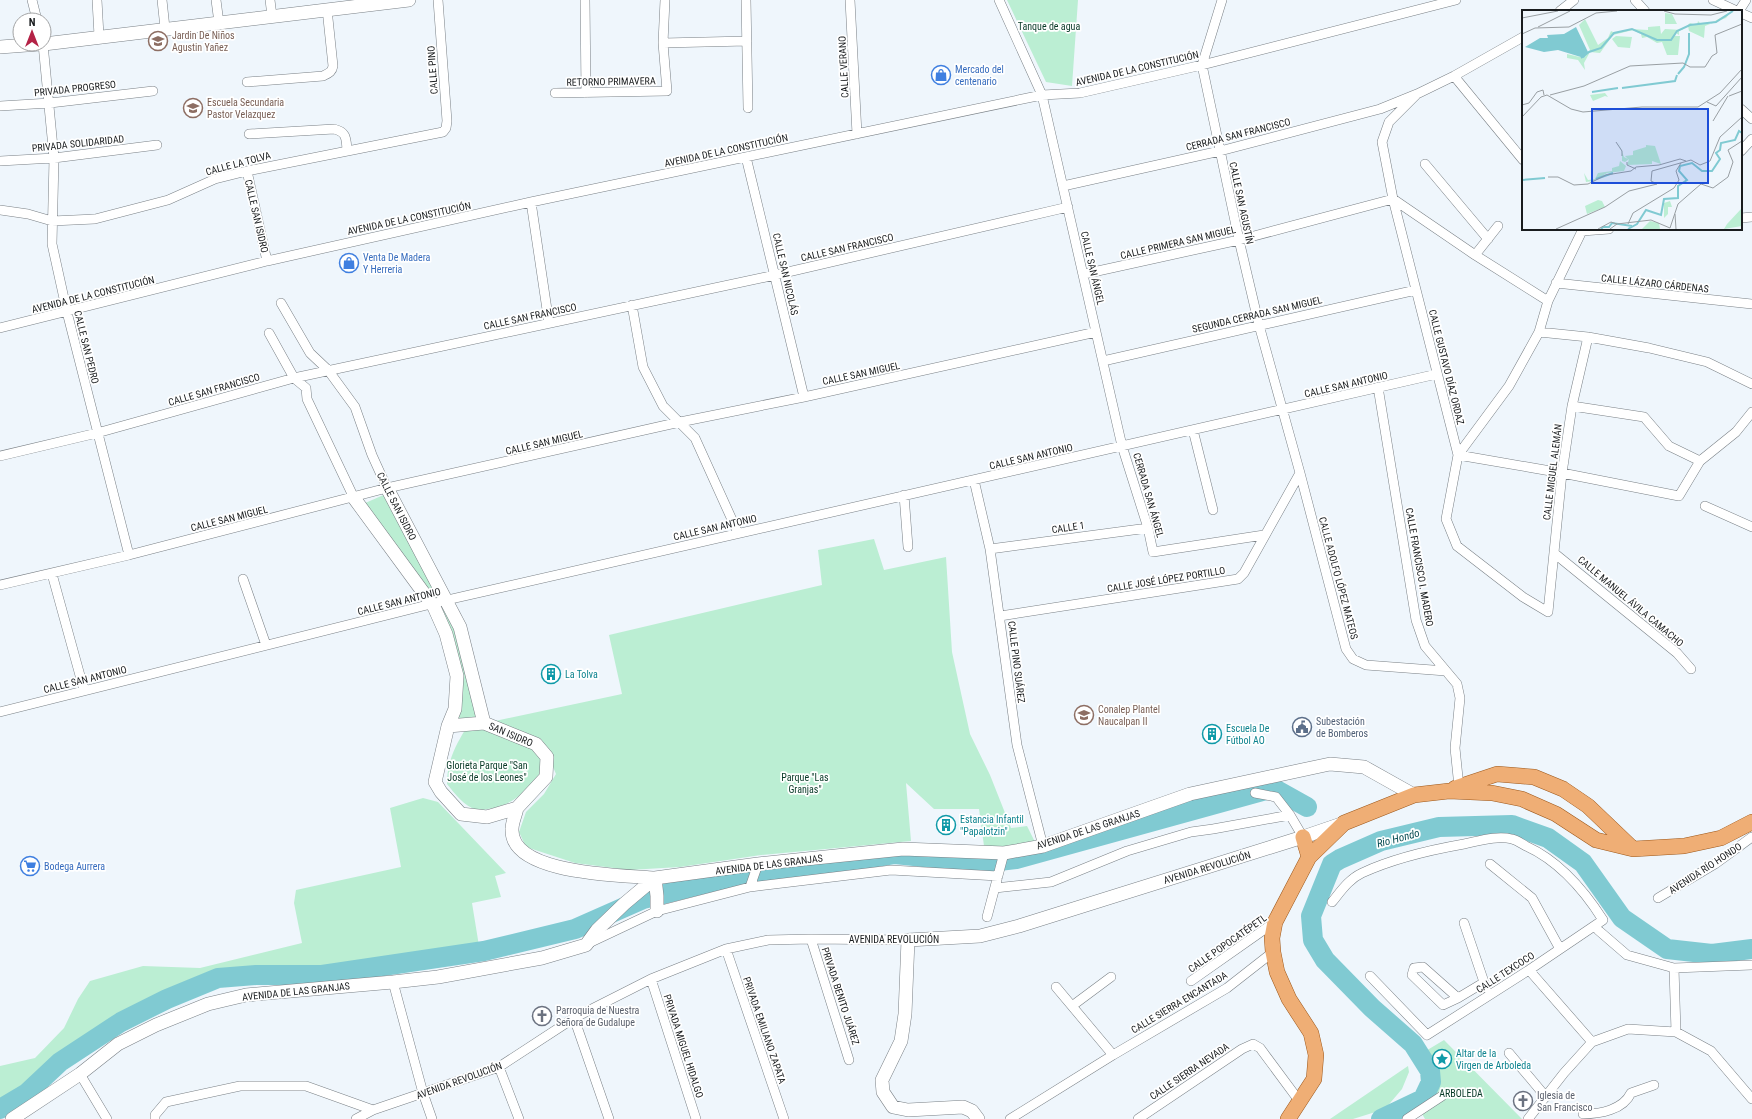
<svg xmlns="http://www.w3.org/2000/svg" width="1752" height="1119" viewBox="0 0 1752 1119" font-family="'Roboto Condensed',sans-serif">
  <rect width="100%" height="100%" fill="#eff6fc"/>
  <!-- green -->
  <path fill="#bbeed3" d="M1007 0H1078L1072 86 1046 82Z
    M388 493 447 599 484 723 448 726 457 675 426 604 363 504Z
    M874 539 884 570 946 557 952 652 970 734 990 775 1011 828 1027 826 1035 842 1001 847 984 846 979 809H934L906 783 911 841 761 855 680 867 629 870 575 863 526 847 519 832 526 812 544 794 556 774 541 739 495 721 622 694 609 635 822 585 818 550Z
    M487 728 532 747 541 758 542 772C527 790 512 807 487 809 484 810 480 810 477 810 464 806 455 794 447 784 447 763 454 748 465 730Z
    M423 798 438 802 506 873 495 876 501 897 472 903 479 946 432 952 382 963 321 970 256 971 216 974 165 996 119 1018 60 1059 25 1091 0 1105V1066L35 1058 64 1028 78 999 90 981 143 966 200 968 302 943 294 903 296 890 401 867 390 808Z
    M1444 1040 1522 1119H1425L1421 1112 1432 1105C1438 1079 1439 1074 1424 1052Z
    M1408 1066 1409 1072 1402 1089 1385 1109 1353 1119H1330Z"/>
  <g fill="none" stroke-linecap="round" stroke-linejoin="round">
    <!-- river -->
    <path stroke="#80cad2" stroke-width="20" d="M0 1109 27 1093 60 1062 121 1022 167 999 218 978 256 975H322L484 951 575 929 643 899 736 876 773 875 895 854 981 863 1016 859 1273 788 1307 807
      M1381 1119 1423 1099 1431 1082 1430 1071 1413 1044 1372 1008 1325 960 1313 940 1311 916 1332 864 1340 859 1381 841 1439 827 1512 825 1548 838 1583 863 1622 918 1667 949 1712 954 1752 949"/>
    <!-- street casing -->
    <g stroke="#7a8086" stroke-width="10">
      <path id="street" d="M32 0 37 20
        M97 0 99 36
        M162 0 165 28
        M216 0 219 23
        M270 0 272 16
        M585 0 586 93
        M746 0 748 108
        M850 0 857 134
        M999 0 1042 95 1122 446 1148 528 1153 552 1264 535
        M1222 0 1202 65 1239 240 1259 325 1300 473 1346 649 1353 659 1366 665 1446 671
        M1635 0 1645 11
        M1713 0 1737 11
        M1560 11 1574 0
        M1739 11 1746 0
        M1741 13 1752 18
        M663 43 747 41
        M43 44 54 158 52 244 67 312 129 555
        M1454 76 1523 160
        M247 82 323 76C329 73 332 72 333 66L327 9
        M555 93 667 91 663 43 665 0
        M1417 94 1389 122 1382 142 1393 199 1458 455 1446 519 1457 546 1523 597 1548 612 1562 473 1572 406 1588 337
        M0 106 50 103 153 91
        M1741 109 1752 119
        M249 134 334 129C347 132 346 139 347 150
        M1741 151 1752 139
        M746 157 804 397
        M0 161 54 158 157 145
        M1425 164 1488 239
        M247 171 267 261
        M1063 186 1220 151 1380 109 1417 94 1454 76 1523 37
        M531 202 549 323
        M0 210 28 214 52 221 95 219 168 200 215 179 247 171 443 132 446 128 447 121 438 0
        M1741 218 1752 217
        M1582 231 1609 229
        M1475 255 1498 226
        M1084 274 1239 240 1393 199 1475 255 1548 301
        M1556 283 1752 304
        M281 303 310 353 328 370 355 407 372 455 387 488
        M632 305 643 367 663 406 695 438 738 533
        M0 328 267 261 531 202 1042 95 1080 93 1202 65 1456 0
        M1539 332 1588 337 1649 348 1707 362 1752 384
        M269 333 294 378 306 388 307 399 354 498
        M1103 361 1416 290
        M1378 387 1416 620 1425 646 1457 684 1460 698 1455 748 1459 787
        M1572 406 1644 417 1669 446 1700 461
        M1193 430 1213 510
        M1458 455 1562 473 1679 496 1700 461 1736 432 1752 412
        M1458 455 1509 386 1539 332 1548 301 1583 229
        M0 456 97 433 294 378 775 275 1068 207
        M974 480 990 549 1017 745 1043 846
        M904 495 908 547
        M1705 506 1752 527
        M990 549 1148 528
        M1554 553 1677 653 1691 669
        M52 574 84 690
        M243 579 266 645
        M0 585 129 555 387 488 680 422 804 397 1096 332
        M1000 616 1238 579 1244 573 1300 473
        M0 712 447 600 1437 374
        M1255 793 1276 797 1290 815 1303 837
        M1490 864 1532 898 1560 949
        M750 887 758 864
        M995 888 1051 882 1127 851 1191 832 1213 829 1290 815
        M1658 898 1715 864 1752 837
        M1332 902C1341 891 1349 879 1362 873 1394 858 1430 850 1464 844 1479 841 1497 835 1512 839 1517 840 1522 844 1526 846 1559 861 1584 890 1603 920L1529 970 1427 1035 1370 976
        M987 917 1004 853
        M1464 923 1486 988
        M1596 926 1598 930 1627 955 1674 968 1752 965
        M811 939 849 1060
        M587 944 657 911 750 887 891 870 998 876
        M726 949 784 1119
        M1674 968 1676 1032
        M1529 970 1592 1042
        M651 979 696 1119
        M1191 981 1275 922
        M393 982 423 1093 432 1119
        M1056 987 1113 1055
        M1458 998 1423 967 1414 968 1412 975 1443 1005 1458 998 1483 983
        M1072 1006 1111 977
        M574 1018 609 1119
        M1509 1053 1546 1097
        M499 1067 519 1119
        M80 1074 107 1119
        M1583 1114C1600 1114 1623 1110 1631 1093L1654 1085
        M155 1119V1115L166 1102 240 1086H306L373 1110
        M356 1119 373 1110 499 1067 574 1018 651 979 726 949 768 940 811 939 908 940
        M1010 1119 1113 1055 1227 988 1273 952
        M1138 1119 1242 1049 1253 1044 1260 1048 1300 1102
        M1407 1119 1442 1096
        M1528 1119 1564 1073 1592 1042 1628 1029 1676 1032 1711 1051 1752 1099"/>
    </g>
    <!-- secondary casing -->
    <g stroke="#7a8086" stroke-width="14">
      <path id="secondary" d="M44 44 409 0
        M0 47 40 44
        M387 488 460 627 484 723
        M354 498 434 607 446 634 457 676 455 709 448 726
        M484 723 536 744 547 757 546 777 517 808 487 817 461 814 441 792 435 782 448 726Z
        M517 808C516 814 512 822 512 829 510 875 623 875 655 878L657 896V911
        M12 1119 80 1074 118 1044 156 1025 208 1004 246 995 393 982 438 977 542 958 586 945 597 930 624 904 655 878 758 864 903 849 1004 853 1043 846 1190 794 1330 764 1364 767 1414 795
        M978 1119 972 1111 963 1107 908 1110 893 1107 883 1092 882 1080 901 1041 905 1014 908 940 980 936 1019 926 1303 837 1344 823"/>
    </g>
    <!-- primary casing -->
    <g stroke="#9d581b" stroke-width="16">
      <path id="primary" d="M1455 788 1497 774 1534 777 1563 789 1588 806 1632 848
        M1303 837 1309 857
        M1288 1119 1314 1079 1316 1055 1311 1033 1289 999 1277 972 1273 952 1272 938 1275 922 1309 857 1344 823 1414 795 1449 791 1492 793 1522 799 1556 814 1596 840 1633 849 1684 846 1721 838 1752 822"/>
    </g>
    <!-- street -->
    <use href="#street" stroke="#fff" stroke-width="9"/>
    <!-- secondary -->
    <use href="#secondary" stroke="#fff" stroke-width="13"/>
    <!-- primary -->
    <use href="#primary" stroke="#efae75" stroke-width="15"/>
  </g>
  <!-- icons -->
  <defs>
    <g id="school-ring" transform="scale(1)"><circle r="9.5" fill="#fff" stroke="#8d6e63" stroke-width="1.5"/><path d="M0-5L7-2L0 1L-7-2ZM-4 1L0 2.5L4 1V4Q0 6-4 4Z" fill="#8d6e63"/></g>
    <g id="shop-ring" transform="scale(1)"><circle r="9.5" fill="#fff" stroke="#3f7fe0" stroke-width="1.5"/><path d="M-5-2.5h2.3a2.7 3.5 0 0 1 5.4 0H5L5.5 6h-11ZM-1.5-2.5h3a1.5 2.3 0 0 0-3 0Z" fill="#3f7fe0"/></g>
    <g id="building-ring" transform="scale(1)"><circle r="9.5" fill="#fff" stroke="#0f9aa8" stroke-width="1.5"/><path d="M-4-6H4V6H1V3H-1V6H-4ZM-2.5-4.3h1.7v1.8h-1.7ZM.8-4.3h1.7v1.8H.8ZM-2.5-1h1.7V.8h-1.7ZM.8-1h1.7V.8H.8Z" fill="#0f9aa8"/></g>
    <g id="civic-ring" transform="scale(1)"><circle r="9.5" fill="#fff" stroke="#5c6f8a" stroke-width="1.5"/><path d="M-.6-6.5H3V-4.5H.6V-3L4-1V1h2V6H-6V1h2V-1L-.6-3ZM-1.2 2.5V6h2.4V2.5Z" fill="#5c6f8a"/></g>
    <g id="supermarket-ring" transform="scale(1)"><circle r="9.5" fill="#fff" stroke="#3f7fe0" stroke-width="1.5"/><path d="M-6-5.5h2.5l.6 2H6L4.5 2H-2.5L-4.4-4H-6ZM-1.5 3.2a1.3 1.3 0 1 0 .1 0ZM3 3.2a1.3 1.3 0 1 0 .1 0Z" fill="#3f7fe0"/></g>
    <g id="church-ring" transform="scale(1)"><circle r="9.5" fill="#fff" stroke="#6b7280" stroke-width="1.5"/><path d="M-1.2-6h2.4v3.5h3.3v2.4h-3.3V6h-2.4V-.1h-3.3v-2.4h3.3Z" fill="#6b7280"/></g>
    <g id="sight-ring" transform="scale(1)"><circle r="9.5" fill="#fff" stroke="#0f9aa8" stroke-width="1.5"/><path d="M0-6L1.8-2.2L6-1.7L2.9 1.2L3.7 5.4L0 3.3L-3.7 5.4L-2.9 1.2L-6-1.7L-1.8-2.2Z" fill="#0f9aa8"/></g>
  </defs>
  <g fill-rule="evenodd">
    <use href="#school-ring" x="158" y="41"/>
    <use href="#shop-ring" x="941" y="75"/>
    <use href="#school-ring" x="193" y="108"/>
    <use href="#shop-ring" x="349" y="263"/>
    <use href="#building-ring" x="551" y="674"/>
    <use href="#school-ring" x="1084" y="715"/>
    <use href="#civic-ring" x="1302" y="727"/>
    <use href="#building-ring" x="1212" y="734"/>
    <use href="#building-ring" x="946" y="825"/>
    <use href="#supermarket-ring" x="30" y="866"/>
    <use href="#church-ring" x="542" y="1016"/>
    <use href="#sight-ring" x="1442" y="1059"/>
    <use href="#church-ring" x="1523" y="1101"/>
  </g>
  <g text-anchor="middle" stroke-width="3.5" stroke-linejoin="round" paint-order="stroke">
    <!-- park labels -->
    <g font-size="10" fill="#073926" stroke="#fff">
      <text x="1049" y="30">Tanque de agua</text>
      <text x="487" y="769">Glorieta Parque "San<tspan x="487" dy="12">José de los Leones"</tspan></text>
      <text x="805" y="781">Parque "Las<tspan x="805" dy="12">Granjas"</tspan></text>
      <text x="1461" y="1097">ARBOLEDA</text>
    </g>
    <!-- education labels -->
    <g font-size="10" fill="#785e54" stroke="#fff" text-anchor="start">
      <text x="172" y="39">Jardin De Niños<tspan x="172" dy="12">Agustin Yañez</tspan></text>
      <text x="207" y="106">Escuela Secundaria<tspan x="207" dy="12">Pastor Velazquez</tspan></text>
      <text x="1098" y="713">Conalep Plantel<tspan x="1098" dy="12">Naucalpan II</tspan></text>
    </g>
    <!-- street labels -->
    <g font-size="10" fill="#191c1e" stroke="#fff">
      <text transform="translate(843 67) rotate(-93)" y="4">CALLE VERANO</text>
      <text transform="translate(1137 68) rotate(-13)" y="4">AVENIDA DE LA CONSTITUCIÓN</text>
      <text transform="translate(432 70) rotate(-94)" y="4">CALLE PINO</text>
      <text transform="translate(611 81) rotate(-1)" y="4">RETORNO PRIMAVERA</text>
      <text transform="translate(75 88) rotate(-6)" y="4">PRIVADA PROGRESO</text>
      <text transform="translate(1238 134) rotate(-14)" y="4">CERRADA SAN FRANCISCO</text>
      <text transform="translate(78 143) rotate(-6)" y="4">PRIVADA SOLIDARIDAD</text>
      <text transform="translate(726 150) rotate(-12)" y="4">AVENIDA DE LA CONSTITUCIÓN</text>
      <text transform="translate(238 163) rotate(-15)" y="4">CALLE LA TOLVA</text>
      <text transform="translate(1242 203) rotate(78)" y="4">CALLE SAN AGUSTÍN</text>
      <text transform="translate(257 216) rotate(77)" y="4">CALLE SAN ISIDRO</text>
      <text transform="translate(409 218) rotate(-12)" y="4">AVENIDA DE LA CONSTITUCIÓN</text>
      <text transform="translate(1178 242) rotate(-13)" y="4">CALLE PRIMERA SAN MIGUEL</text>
      <text transform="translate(847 247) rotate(-13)" y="4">CALLE SAN FRANCISCO</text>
      <text transform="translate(1093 268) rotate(77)" y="4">CALLE SAN ÁNGEL</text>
      <text transform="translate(786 274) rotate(77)" y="4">CALLE SAN NICOLÁS</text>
      <text transform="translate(1655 283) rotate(6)" y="4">CALLE LÁZARO CÁRDENAS</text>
      <text transform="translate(93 294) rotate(-14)" y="4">AVENIDA DE LA CONSTITUCIÓN</text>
      <text transform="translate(1257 314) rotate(-13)" y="4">SEGUNDA CERRADA SAN MIGUEL</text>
      <text transform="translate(530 316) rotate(-12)" y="4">CALLE SAN FRANCISCO</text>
      <text transform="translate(87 347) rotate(76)" y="4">CALLE SAN PEDRO</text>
      <text transform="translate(1447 367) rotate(76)" y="4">CALLE GUSTAVO DÍAZ ORDAZ</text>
      <text transform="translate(861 373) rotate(-12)" y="4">CALLE SAN MIGUEL</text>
      <text transform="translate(1346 384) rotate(-13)" y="4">CALLE SAN ANTONIO</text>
      <text transform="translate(214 389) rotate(-16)" y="4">CALLE SAN FRANCISCO</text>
      <text transform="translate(544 442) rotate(-13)" y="4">CALLE SAN MIGUEL</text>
      <text transform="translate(1031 456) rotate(-13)" y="4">CALLE SAN ANTONIO</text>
      <text transform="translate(1552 472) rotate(-83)" y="4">CALLE MIGUEL ALEMÁN</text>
      <text transform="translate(1149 495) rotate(74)" y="4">CERRADA SAN ÁNGEL</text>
      <text transform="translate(397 506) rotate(63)" y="4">CALLE SAN ISIDRO</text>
      <text transform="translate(229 518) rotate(-14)" y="4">CALLE SAN MIGUEL</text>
      <text transform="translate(715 527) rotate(-13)" y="4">CALLE SAN ANTONIO</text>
      <text transform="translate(1068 527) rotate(-8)" y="4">CALLE 1</text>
      <text transform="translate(1420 567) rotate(80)" y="4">CALLE FRANCISCO I. MADERO</text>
      <text transform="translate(1339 578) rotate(75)" y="4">CALLE ADOLFO LÓPEZ MATEOS</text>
      <text transform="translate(1166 579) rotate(-9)" y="4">CALLE JOSÉ LÓPEZ PORTILLO</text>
      <text transform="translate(399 601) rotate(-14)" y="4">CALLE SAN ANTONIO</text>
      <text transform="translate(1631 601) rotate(40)" y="4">CALLE MANUEL ÁVILA CAMACHO</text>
      <text transform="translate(1017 662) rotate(83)" y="4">CALLE PINO SUÁREZ</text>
      <text transform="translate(85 679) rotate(-14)" y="4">CALLE SAN ANTONIO</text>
      <text transform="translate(511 734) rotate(23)" y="4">SAN ISIDRO</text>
      <text transform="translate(1088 829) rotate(-18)" y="4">AVENIDA DE LAS GRANJAS</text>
      <text transform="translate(769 864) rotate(-7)" y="4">AVENIDA DE LAS GRANJAS</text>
      <text transform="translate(1207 867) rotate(-17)" y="4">AVENIDA REVOLUCIÓN</text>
      <text transform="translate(1705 868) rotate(-33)" y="4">AVENIDA RÍO HONDO</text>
      <text x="894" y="943">AVENIDA REVOLUCIÓN</text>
      <text transform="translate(1227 943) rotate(-35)" y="4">CALLE POPOCATÉPETL</text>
      <text transform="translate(1505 972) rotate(-33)" y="4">CALLE TEXCOCO</text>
      <text transform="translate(296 991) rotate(-6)" y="4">AVENIDA DE LAS GRANJAS</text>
      <text transform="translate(841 996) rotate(72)" y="4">PRIVADA BENITO JUÁREZ</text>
      <text transform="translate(1179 1002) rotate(-31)" y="4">CALLE SIERRA ENCANTADA</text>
      <text transform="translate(765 1030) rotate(71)" y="4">PRIVADA EMILIANO ZAPATA</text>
      <text transform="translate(684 1046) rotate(72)" y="4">PRIVADA MIGUEL HIDALGO</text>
      <text transform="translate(1189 1071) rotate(-34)" y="4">CALLE SIERRA NEVADA</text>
      <text transform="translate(459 1080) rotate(-20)" y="4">AVENIDA REVOLUCIÓN</text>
    </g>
    <!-- shop labels -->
    <g font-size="10" fill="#366cbe" stroke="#fff" text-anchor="start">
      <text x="955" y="73">Mercado del<tspan x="955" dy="12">centenario</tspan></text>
      <text x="363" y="261">Venta De Madera<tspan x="363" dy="12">Y Herreria</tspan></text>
      <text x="44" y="870">Bodega Aurrera</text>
    </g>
    <!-- culture labels -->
    <g font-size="10" fill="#0d838f" stroke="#fff" text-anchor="start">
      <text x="565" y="678">La Tolva</text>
      <text x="1226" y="732">Escuela De<tspan x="1226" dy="12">Fútbol AO</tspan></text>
      <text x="960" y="823">Estancia Infantil<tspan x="960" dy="12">"Papalotzin"</tspan></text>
      <text x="1456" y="1057">Altar de la<tspan x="1456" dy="12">Virgen de Arboleda</tspan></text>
    </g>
    <!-- service labels -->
    <g font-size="10" fill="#4e5e75" stroke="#fff" text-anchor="start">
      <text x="1316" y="725">Subestación<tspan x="1316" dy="12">de Bomberos</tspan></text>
    </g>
    <!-- worship labels -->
    <g font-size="10" fill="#5b616d" stroke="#fff" text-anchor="start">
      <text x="556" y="1014">Parroquia de Nuestra<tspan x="556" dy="12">Señora de Gudalupe</tspan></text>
      <text x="1537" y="1099">Iglesia de<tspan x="1537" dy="12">San Francisco</tspan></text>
    </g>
    <!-- water labels -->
    <g font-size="11" font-style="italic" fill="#054b51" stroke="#fff">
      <text transform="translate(1398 838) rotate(-15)" y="4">Rio Hondo</text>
    </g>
  </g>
  <!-- overview -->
  <g transform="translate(1522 10)">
    <rect width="220" height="220" fill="#eff6fc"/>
    <path d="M210 1 204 8 183 16 182 28 167 21 166 16 157 21V25L154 23 153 26H158L156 45H145L140 32 135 33 125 27 120 28 119 24 111 20 91 25 78 43 68 42 62 53 63 60 56 50 45 48V44L62 48 68 40 57 15 63 9 76 35 86 28 89 21 93 23 109 19 126 20V17L138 16 139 24 143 19 160 20 168 13 175 15 176 11 179 14H188ZM143 3 150 4 155 14H143ZM94 26 110 27 108 38 96 37 90 29ZM83 83 86 87 83 86 71 91 68 85ZM96 131 102 147 106 149 103 146 111 145V141L124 137V135L133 136 139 154 130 151V154L105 155 107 149 103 152 100 151V143ZM98 151 104 156 102 161 85 163 72 171 64 172 62 163 66 170 73 169 76 163 90 161V158L97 156ZM76 190 80 191 83 197 65 204 63 196ZM148 191 150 197H146V204L142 208V193ZM220 198V216L202 219 205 214ZM128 211 137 213 138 219H120Z" fill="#bbeed3"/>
    <path d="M54 17 66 42 62 48 36 40 22 42 3 37 18 28H26L25 25 42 24Z" fill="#80cad2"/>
    <path fill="none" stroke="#80cad2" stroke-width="2" d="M59 48 67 42 79 38 92 23 110 19 135 30H149L155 21 168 15 194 12 211 1M156 64 162 57 167 44V23M100 78 153 71 155 65M70 82 96 78M74 169 91 163M0 170 23 168M79 219 81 217H87L90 213 110 216M106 219 115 214 124 200 139 205 142 189 156 188V176L165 170 157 161 158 156 170 153 180 161H190L198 149 194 143 198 140 199 133 213 130 217 121 220 123"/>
    <path fill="none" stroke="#999fa3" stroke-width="1" d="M142 1 153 4 189 5 205 1M0 8 36 1M16 17 48 1M0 24 13 18 47 17 74 3 95 1M28 85 62 76 108 56 161 53 168 57H183L190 46 195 43 193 25 220 14M207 86 220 81M185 92 194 96 220 67M0 95 7 93 15 82 21 80 22 85M0 107 19 87 25 85 49 99 61 102 120 97H176L198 83 220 59M191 111 206 86M94 132 100 141V146M105 152V155L114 159M178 155 188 151 198 127 220 107M26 167H36L52 175 66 174 84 165 109 161 114 157 137 155 158 149 164 151M135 174 129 171 130 161 169 150 178 155M153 204 154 219M106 214 111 203 152 178 157 170 154 161 159 153M34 219 83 197 107 181 135 174M76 219 89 212 95 214M88 219 95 214 129 210 148 218 156 194 172 180 179 174 191 178 206 167 211 152 206 140 220 131"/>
    <path fill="#1d4ed8" fill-opacity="0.15" stroke="#1d4ed8" stroke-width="2" d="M70 99H186V173H70Z"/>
    <rect width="220" height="220" fill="none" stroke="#191c1e" stroke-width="2"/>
  </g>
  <!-- north arrow -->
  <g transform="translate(32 32)"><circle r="19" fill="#ffffff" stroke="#a3a4a5"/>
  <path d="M0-3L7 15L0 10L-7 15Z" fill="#b42246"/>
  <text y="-6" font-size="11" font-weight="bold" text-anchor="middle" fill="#191c1e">N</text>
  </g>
</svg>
